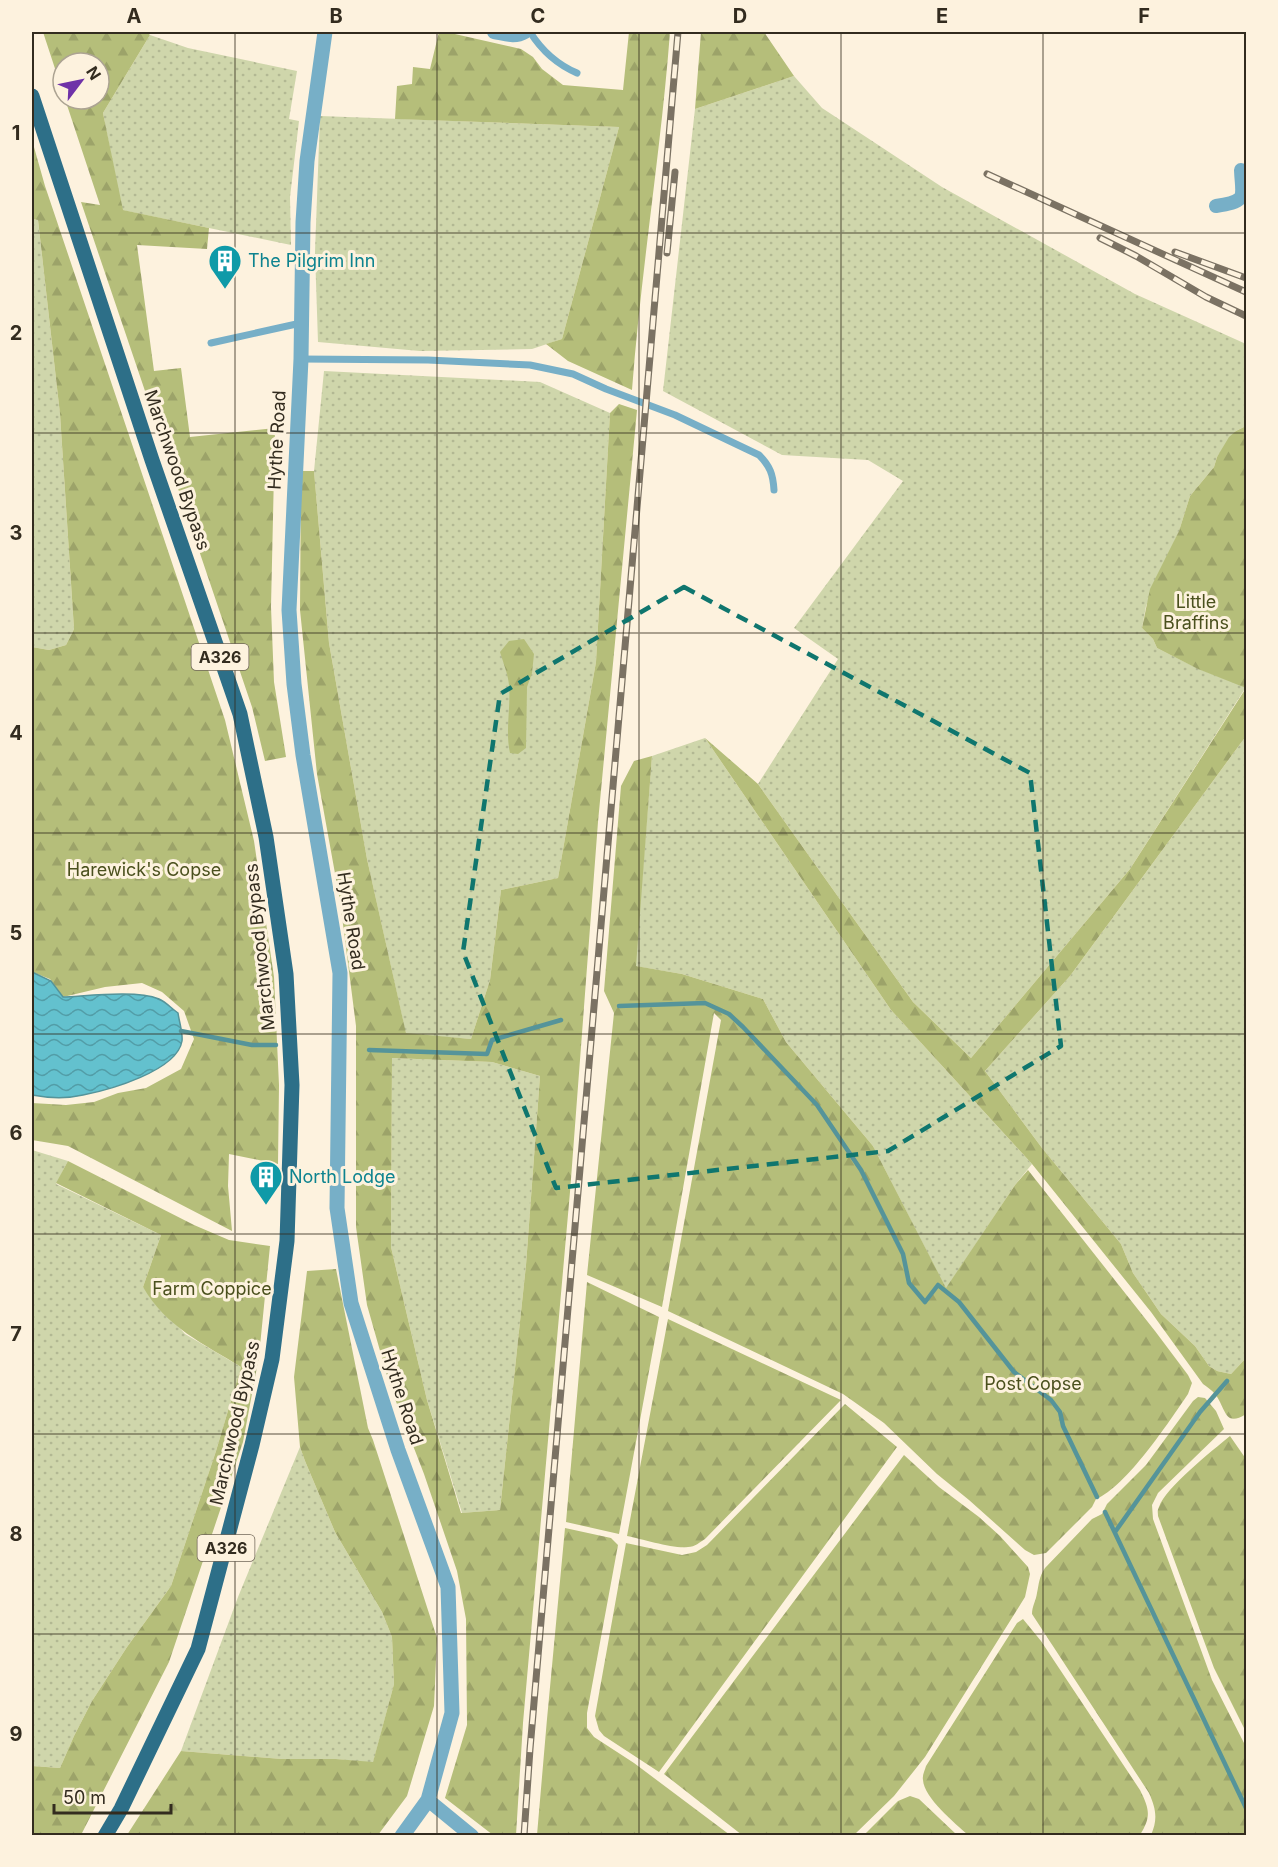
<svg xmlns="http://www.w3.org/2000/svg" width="1278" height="1867" viewBox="0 0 1278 1867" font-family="Inter,sans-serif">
  <defs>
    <pattern id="grass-dots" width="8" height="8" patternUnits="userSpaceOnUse" patternTransform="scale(1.5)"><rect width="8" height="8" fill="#cfd6ab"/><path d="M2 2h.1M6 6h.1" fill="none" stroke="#b2b893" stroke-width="1.8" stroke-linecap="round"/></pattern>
    <pattern id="forest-firs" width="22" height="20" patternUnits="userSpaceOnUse" patternTransform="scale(1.5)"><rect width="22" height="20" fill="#b5be7a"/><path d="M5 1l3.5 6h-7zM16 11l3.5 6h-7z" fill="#9ca369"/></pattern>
    <pattern id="water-waves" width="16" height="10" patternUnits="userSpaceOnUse" patternTransform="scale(1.5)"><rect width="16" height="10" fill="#63c1ce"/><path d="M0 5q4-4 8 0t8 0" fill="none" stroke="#529da7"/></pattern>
  </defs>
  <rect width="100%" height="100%" fill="#fdf2de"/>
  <!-- grass -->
  <path fill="url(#grass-dots)" d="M150 35 188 48 297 71 289 119 299 121 290 197 291 245 122 210 103 113Z
    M794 76 822 108 942 187 1135 294 1246 344V426L1236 431 1217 457 1214 467 1190 496 1179 531 1146 606 1142 628 1153 639 1157 648 1199 669 1246 687 1130 869 971 1058 913 1002 758 784 838 659 794 628 903 481 868 460 782 455 663 391 695 109Z
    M320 116 619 127 562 339 532 349 420 351 318 342 315 252Z
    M32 219 38 220 60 414 74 629 66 645 49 650 32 647Z
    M324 371 540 382 610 413 596 662 558 878 501 890 490 980 471 1039 406 1034 367 859 329 643 314 471Z
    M1246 736V1358L1231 1374 1217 1371 1209 1366 1195 1346 1161 1314 1133 1273 1121 1244 1042 1148 985 1071 1070 976Z
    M705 738 891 1010 1032 1164 1015 1185 946 1289 873 1146 786 1042 763 999 682 974 635 966 652 756Z
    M392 1058 492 1062 540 1076 526 1265 500 1510 462 1513 427 1400 391 1247Z
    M32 1150 68 1161 56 1184 161 1235 143 1287 185 1334 241 1367 216 1451 171 1586 127 1647 92 1701 74 1736 60 1768 32 1766Z
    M300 1447 305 1461 335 1532 382 1612 392 1637 394 1684 373 1763 336 1759H282L181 1751 238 1597Z"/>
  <!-- forest -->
  <path fill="url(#forest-firs)" fill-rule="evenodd" d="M43 32H147L150 35 103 113 123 210 209 228 207 249 137 245 154 371 181 368 190 437 275 428 271 607 274 682 286 757 265 761 252 707 81 202 100 205 65 99H99V63H63V93Z
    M439 32H446L521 49 533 57 542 69 563 85 623 90 629 32H670C661 151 641 270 632 390L568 361 546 344 562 339 619 127 395 119 397 86 412 84 413 67 430 69Z
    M701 32H764L794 76 695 109Z
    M32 140 45 186 225 720 254 841 274 977 279 1085 278 1164 229 1154 228 1186 232 1231 68 1146 32 1140V1103L66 1105 94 1102 118 1093 146 1088 181 1069 194 1039 184 1011 162 992 142 983 105 987 63 997 50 979 32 972V647L49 650 66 645 74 629 60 414 38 220 32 219Z
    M619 404 637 410 598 822 570 1192 523 1723 516 1835H493L445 1798 467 1725 466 1619 457 1571 424 1474 390 1386 367 1305 356 1227V1026L340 901 317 774 300 610 301 471H314L329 643 367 859 406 1033 471 1039 490 980 501 890 558 878 596 662 610 413ZM392 1058 492 1062 540 1076 526 1265 500 1510 461 1513 427 1400 391 1247Z
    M1246 426V736L1070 976 985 1071 1042 1148 1121 1244 1133 1273 1161 1314 1195 1346 1209 1366 1217 1371 1231 1374 1246 1358V1414C1224 1428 1226 1408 1215 1394 1212 1390 1207 1387 1203 1384L1151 1312 1032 1164 891 1010 705 738 758 784 913 1002 971 1058 1130 869 1246 688 1198 669 1157 648 1153 639 1142 628 1150 589 1179 531 1190 496 1214 467 1217 457 1229 437 1236 431Z
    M524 639 534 654 532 673 527 687 526 748 518 754 510 753C505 731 511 707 509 685 508 674 503 662 500 652L509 641Z
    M652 756 636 966 682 974 763 999 786 1042 873 1146 946 1288 1015 1185 1028 1170 1155 1331 1188 1375 1192 1383 1188 1394C1169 1422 1126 1487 1096 1499L1092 1507 1046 1553 1034 1555 1025 1550 969 1500 937 1474 884 1423 843 1394 668 1311 721 1020 714 1013 662 1307 587 1275 614 1013 604 991 621 786 634 761Z
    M68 1161 194 1225 229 1240 270 1246 259 1356 243 1442 169 1662 81 1835H32V1766L60 1768 74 1736 92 1701 127 1647 171 1586 216 1451 241 1367C204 1344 166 1327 143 1287L161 1235 56 1183Z
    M336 1269 368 1428 373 1440 437 1638 434 1706 407 1796 378 1835H127L181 1751 282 1759H336L373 1762 394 1684 392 1637 382 1612 335 1532 305 1461 300 1447 294 1377 307 1271Z
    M587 1282 659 1317 619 1534 566 1522Z
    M668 1319 841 1400 705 1539C700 1542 695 1547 688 1547 674 1549 642 1539 627 1536Z
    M1198 1397 1205 1398 1216 1411 1224 1429 1158 1493 1152 1505 1153 1519 1212 1680 1246 1747V1835H1151C1158 1819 1156 1809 1149 1793L1032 1614C1032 1606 1036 1601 1037 1593 1039 1583 1039 1577 1045 1568L1092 1519 1102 1514 1107 1504 1146 1465 1193 1401Z
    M845 1404 897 1447 659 1772 604 1736 599 1730 595 1716 626 1543 682 1555 696 1552 707 1545Z
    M1230 1436 1246 1459V1732L1214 1668 1158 1516C1158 1512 1157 1511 1159 1507 1166 1487 1212 1451 1230 1436Z
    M904 1455 939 1487 979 1517 1000 1536 1028 1567 1030 1574 1025 1597 925 1757 894 1796 854 1835H742L664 1774Z
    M565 1528 611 1538 618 1545 587 1713V1728L594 1737 634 1763 730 1835H537L547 1719Z
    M1023 1619 1041 1641 1140 1790C1150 1810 1151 1817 1140 1835H968C955 1823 924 1798 923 1780 922 1775 925 1770 926 1766L1017 1623Z
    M910 1796 919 1799 957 1835H864L898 1801Z"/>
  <!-- water -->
  <path fill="url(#water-waves)" stroke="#55949a" stroke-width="1.5" d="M32 972 51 981 63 997C88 996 136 990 159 999 166 1002 172 1009 178 1013 179 1021 183 1033 182 1041 177 1071 109 1090 83 1095 66 1099 48 1098 32 1095Z"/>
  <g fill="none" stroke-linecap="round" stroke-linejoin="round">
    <!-- stream -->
    <path stroke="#55949a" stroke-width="4.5" d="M619 1006 705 1003 729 1014 743 1027 817 1105 861 1170 903 1254 909 1283 925 1302 938 1285 959 1302 1014 1372 1051 1400 1060 1412 1063 1426 1097 1497
      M181 1031 252 1045H276
      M369 1050 487 1054 492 1040 561 1020
      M1105 1512 1246 1808
      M1115 1532 1200 1412 1227 1381"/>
    <!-- service -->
    <path stroke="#77afc7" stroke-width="7" d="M530 32C542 51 556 64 577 73
      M211 343 301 323
      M301 359 428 360 530 365 573 374 606 389 675 415 759 455C770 466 773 474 774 490"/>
    <!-- minor -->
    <path stroke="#77afc7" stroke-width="14" d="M494 32C505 34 515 38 525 32
      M1216 206C1249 201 1242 197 1241 170
      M428 1800 472 1836"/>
    <!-- tertiary -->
    <path stroke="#77afc7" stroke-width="15" d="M325 32 307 161 303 222 301 359 289 610 294 684 303 755 340 973 337 1208 351 1303 398 1450 448 1587 452 1713 428 1800 402 1836"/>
    <!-- primary -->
    <path stroke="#2d6f88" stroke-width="15" d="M32 96 152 460 240 714 266 837 286 974 292 1085 287 1241 272 1359 252 1445 198 1649 121 1809 105 1836"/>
    <!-- rail casing -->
    <g stroke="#7b7263" stroke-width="7">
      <path id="rail" d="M987 174 1246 292
        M1100 238 1136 256 1206 297 1246 316
        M1175 252 1246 278
        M667 253 675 172
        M524 1836 530 1749 678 32"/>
    </g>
    <!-- rail -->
    <use href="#rail" stroke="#fdf2de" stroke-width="4.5" stroke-dasharray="14" stroke-linecap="butt"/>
  </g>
  <!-- marked area -->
  <path fill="none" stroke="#0f766e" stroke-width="4.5" stroke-dasharray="12 8" stroke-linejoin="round" d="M684 587 1030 773 1061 1046 888 1151 556 1188 463 952 500 694Z"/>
  <!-- grid -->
  <path fill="none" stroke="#332c1f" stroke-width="1.5" stroke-opacity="0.55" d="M235 32V1836M437 32V1836M639 32V1836M841 32V1836M1043 32V1836M32 233H1246M32 433H1246M32 633H1246M32 833H1246M32 1034H1246M32 1234H1246M32 1434H1246M32 1634H1246"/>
  <!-- icons -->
  <defs>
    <g id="building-pin" transform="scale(1.725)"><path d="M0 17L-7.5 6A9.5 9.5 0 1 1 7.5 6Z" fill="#0f9aa8" stroke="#fdf2de"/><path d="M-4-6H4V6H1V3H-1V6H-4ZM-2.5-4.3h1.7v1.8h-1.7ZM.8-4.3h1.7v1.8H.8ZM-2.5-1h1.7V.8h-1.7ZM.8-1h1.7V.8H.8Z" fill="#fff"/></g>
  </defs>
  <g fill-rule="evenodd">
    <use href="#building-pin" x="225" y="261"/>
    <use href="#building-pin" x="266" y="1177"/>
  </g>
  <g text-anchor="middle" stroke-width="6" stroke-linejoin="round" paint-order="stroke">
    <!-- shield labels -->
    <g fill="#fdf2de" stroke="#706758" stroke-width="1.5">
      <rect x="191.5" y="644" width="57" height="26" rx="4.5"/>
      <rect x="197.5" y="1535" width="57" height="26" rx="4.5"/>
    </g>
    <g font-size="16" font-weight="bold" fill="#332c1f">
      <text x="220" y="663">A326</text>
      <text x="226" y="1554">A326</text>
    </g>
    <!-- culture labels -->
    <g font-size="18" fill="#0d838f" stroke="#fdf2de" text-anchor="start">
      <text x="248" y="267">The Pilgrim Inn</text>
      <text x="289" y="1183">North Lodge</text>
    </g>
    <!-- street labels -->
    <g font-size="18" fill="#332c1f" stroke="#fdf2de">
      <text transform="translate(277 440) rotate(-87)" y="6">Hythe Road</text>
      <text transform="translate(177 470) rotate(71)" y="6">Marchwood Bypass</text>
      <text transform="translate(351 921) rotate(81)" y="6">Hythe Road</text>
      <text transform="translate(260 947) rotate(-96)" y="6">Marchwood Bypass</text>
      <text transform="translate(402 1397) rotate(72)" y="6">Hythe Road</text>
      <text transform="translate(235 1423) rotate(-77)" y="6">Marchwood Bypass</text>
    </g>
    <!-- park labels -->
    <g font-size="18" fill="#4a501d" stroke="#fdf2de">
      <text x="1196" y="608">Little<tspan x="1196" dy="21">Braffins</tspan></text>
      <text x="144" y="876">Harewick's Copse</text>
      <text x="212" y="1295">Farm Coppice</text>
      <text x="1033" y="1390">Post Copse</text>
    </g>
  </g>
  <!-- border -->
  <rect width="1278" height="1867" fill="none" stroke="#fdf2de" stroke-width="66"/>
  <!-- north arrow -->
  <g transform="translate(81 81) rotate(58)"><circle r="28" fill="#fdf2de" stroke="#aca392" stroke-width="1.5"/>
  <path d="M0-4.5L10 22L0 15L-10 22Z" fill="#6f32a8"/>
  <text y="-9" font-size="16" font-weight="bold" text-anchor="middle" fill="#332c1f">N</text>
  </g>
  <!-- scale -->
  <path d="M54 1804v9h117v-9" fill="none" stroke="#332c1f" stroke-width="3"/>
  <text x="63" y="1804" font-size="18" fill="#332c1f" stroke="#fdf2de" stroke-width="4.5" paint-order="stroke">50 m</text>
  <rect x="33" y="33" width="1212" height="1801" fill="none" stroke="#332c1f" stroke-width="2"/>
  <g font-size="20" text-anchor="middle" font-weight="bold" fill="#332c1f">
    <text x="134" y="23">A</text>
    <text x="336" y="23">B</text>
    <text x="538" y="23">C</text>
    <text x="740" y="23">D</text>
    <text x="942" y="23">E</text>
    <text x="1144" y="23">F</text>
    <text x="16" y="140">1</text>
    <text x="16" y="340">2</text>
    <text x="16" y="540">3</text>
    <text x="16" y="740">4</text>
    <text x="16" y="940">5</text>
    <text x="16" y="1140">6</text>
    <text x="16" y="1341">7</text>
    <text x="16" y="1541">8</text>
    <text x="16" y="1741">9</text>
  </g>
</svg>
